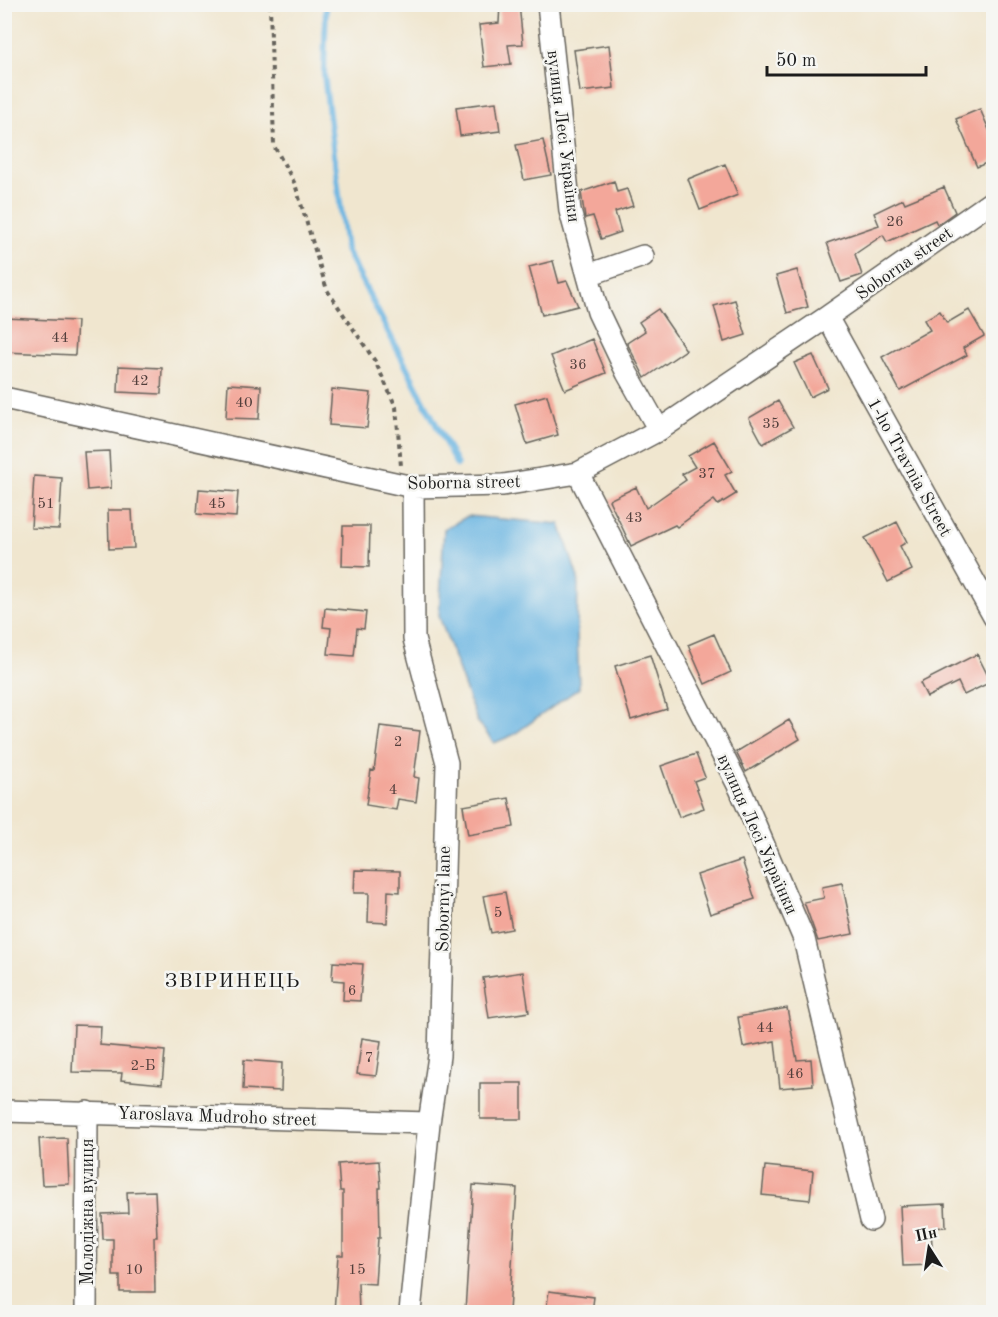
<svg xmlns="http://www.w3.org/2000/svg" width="998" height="1317" viewBox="0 0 998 1317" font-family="'Old Standard TT',serif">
  <rect width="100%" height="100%" fill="#f6f6f2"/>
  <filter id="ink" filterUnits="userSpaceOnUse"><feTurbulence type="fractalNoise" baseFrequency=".0167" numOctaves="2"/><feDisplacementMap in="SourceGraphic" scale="12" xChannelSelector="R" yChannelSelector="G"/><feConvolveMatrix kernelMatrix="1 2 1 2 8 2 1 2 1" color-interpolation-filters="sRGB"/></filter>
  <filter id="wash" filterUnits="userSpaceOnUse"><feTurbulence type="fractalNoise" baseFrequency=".008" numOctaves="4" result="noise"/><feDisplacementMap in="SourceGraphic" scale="24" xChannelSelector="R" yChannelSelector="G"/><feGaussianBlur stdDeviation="1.35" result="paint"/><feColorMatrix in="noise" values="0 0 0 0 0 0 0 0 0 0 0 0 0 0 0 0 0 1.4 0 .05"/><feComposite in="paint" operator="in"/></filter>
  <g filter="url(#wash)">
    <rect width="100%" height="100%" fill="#f0e6cf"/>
    <!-- water -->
    <path fill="#68b4e1" stroke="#42687e" stroke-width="1.5" d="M468 516 560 524 578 578 577 632 579 688 513 735 494 743 477 721 439 616 444 529Z"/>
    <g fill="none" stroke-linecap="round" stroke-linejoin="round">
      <!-- stream -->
      <path stroke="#68b4e1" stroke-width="6" d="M326 4 324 75 346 250 457 465"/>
    </g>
    <g id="blocks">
      <!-- building -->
      <path fill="#f3a79a" d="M500 4H519L523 44 508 45 511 64 484 67 479 25 499 23Z
        M609 45 614 88 580 92 574 50Z
        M496 102 500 131 460 136 456 107Z
        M980 109 993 139V160L977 167 956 119Z
        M543 140 551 175 524 180 516 145Z
        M725 164 738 195 700 210 688 179Z
        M614 181 617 192 627 189 633 206 615 212 621 232 601 239 593 216 585 218 581 192Z
        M944 187 955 212 941 222 937 224 935 220 887 242 883 235 855 254 862 275 841 282 827 243 879 225 874 213 903 199 905 203Z
        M553 261 559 283 567 281 578 306 542 315 529 267Z
        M797 270 808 307 787 313 776 276Z
        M735 300 746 335 724 342 714 306Z
        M658 309 686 350 645 378 627 343 645 331 639 322Z
        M969 310 984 336 963 348 967 355 900 391 882 357 930 330 924 320 940 311 947 323Z
        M4 318 77 321 75 355 4 352Z
        M592 339 606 373 565 390 551 356Z
        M813 355 828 388 810 397 794 363Z
        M119 366 162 368 161 394 118 392Z
        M228 384 261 386 259 419 226 418Z
        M332 389 371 393 367 428 329 425Z
        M547 395 558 435 527 444 515 404Z
        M778 401 793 427 763 444 749 418Z
        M714 441 732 471 725 475 736 494 718 505 714 500 677 527 675 525 631 546 609 500 636 487 646 508 686 480 682 474 695 467 688 456Z
        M109 451 111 488 87 490 84 452Z
        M34 476 62 478 59 529 31 528Z
        M199 489 238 492 236 517 197 514Z
        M108 510H132L134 548 109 549Z
        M897 522 907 542 900 546 912 570 888 582 865 538Z
        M343 526H370L369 567 342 566Z
        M325 608 366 612 364 629 357 628 354 656 328 654 331 628 323 627Z
        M714 634 731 672 705 684 688 645Z
        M977 654 991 682 964 695 958 682 927 697 920 683Z
        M650 655 667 709 631 720 615 666Z
        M789 720 800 739 746 772 736 752Z
        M380 726 420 731 414 777 419 778 416 802 398 799 396 810 366 805 371 770 374 771Z
        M696 754 705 777 694 781 704 808 679 817 661 766Z
        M509 798 514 827 468 835 463 806Z
        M742 860 755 899 710 914 697 875Z
        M355 870 400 871V892L388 891 387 923 368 922 369 893H354Z
        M842 883 853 934 818 941 804 902 824 898 822 887Z
        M505 892 512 929 491 933 483 896Z
        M333 962 363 964 360 1001 343 1000 344 981 332 980Z
        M523 972 529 1012 489 1018 483 978Z
        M787 1008 797 1060 811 1059 813 1085 780 1088 775 1041 743 1047 738 1017Z
        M74 1025 101 1026 100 1045 165 1051 162 1084 121 1080 122 1073 72 1072Z
        M362 1038 381 1041 376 1076 357 1074Z
        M244 1060 282 1063 281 1091 243 1089Z
        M480 1083H522V1119H480Z
        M67 1138 69 1184 42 1185 39 1139Z
        M379 1161 381 1188H379L380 1238H378L375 1284 358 1283 359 1312H334L338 1255H343V1191H340L338 1164Z
        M765 1166 813 1171 810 1200 762 1195Z
        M473 1185 517 1188 509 1312 465 1311Z
        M155 1191 157 1237H154L155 1292H120V1276H113V1239H103L102 1214 128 1213 127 1192Z
        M945 1204 946 1227 931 1228 933 1265 903 1266 900 1206Z
        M549 1291 594 1297 592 1312H546Z"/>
    </g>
  </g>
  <g filter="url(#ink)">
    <use href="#blocks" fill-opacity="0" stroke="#66635b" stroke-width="1.5"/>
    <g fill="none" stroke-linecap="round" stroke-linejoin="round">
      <!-- minor casing -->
      <g stroke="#66635b" stroke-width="24">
        <path id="minor" d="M548 4 570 211 598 312 627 373 659 430
          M588 275 643 256
          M827 317 994 617
          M4 398 413 487 503 485 578 473 659 430 827 317 994 200
          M578 473 740 789 804 939 871 1220
          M4 1111 429 1123
          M86 1312 87 1112
          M410 1312 429 1123 439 1056 447 763 414 639 413 487"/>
      </g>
      <!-- path -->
      <path stroke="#66635b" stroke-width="4" stroke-dasharray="4.5 4.5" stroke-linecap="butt" d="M270 4 274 146 295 184 327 290 375 361 396 407 401 466"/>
      <!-- minor -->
      <use href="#minor" stroke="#fff" stroke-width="21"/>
    </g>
  </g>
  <g text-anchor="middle" stroke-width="5" stroke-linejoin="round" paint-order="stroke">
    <!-- number labels -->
    <g font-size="15" fill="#523f3c">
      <text x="895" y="226">26</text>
      <text x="60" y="342">44</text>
      <text x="578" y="369">36</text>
      <text x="140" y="385">42</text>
      <text x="244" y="407">40</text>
      <text x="771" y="428">35</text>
      <text x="707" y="478">37</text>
      <text x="46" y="508">51</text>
      <text x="217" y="508">45</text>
      <text x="634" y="522">43</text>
      <text x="398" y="746">2</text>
      <text x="393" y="794">4</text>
      <text x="498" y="917">5</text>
      <text x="352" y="995">6</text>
      <text x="765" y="1032">44</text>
      <text x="369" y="1062">7</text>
      <text x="143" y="1070">2-Б</text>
      <text x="795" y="1078">46</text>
      <text x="134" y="1274">10</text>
      <text x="357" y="1274">15</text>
    </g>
    <!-- street labels -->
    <g font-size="18" fill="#1c1c1c" stroke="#f6f6f2">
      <text transform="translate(564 136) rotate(83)" y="6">вулиця Лесі Українки</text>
      <text transform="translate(904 263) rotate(-35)" y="6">Soborna street</text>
      <text transform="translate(910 467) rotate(61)" y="6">1-ho Travnia Street</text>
      <text transform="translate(464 482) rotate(-1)" y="6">Soborna street</text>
      <text transform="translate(758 834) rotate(66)" y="6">вулиця Лесі Українки</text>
      <text transform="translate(443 899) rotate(-89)" y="6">Sobornyi lane</text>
      <text transform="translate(217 1116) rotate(2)" y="6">Yaroslava Mudroho street</text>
      <text transform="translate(87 1212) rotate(-90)" y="6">Молодіжна вулиця</text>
    </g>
    <!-- neighbourhood labels -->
    <g font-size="20" letter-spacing="1.5" fill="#1c1c1c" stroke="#f6f6f2">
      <text x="233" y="987">ЗВІРИНЕЦЬ</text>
    </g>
  </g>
  <!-- margin -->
  <rect width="998" height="1317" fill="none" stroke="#f6f6f2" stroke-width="24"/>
  <!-- north arrow -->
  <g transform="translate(929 1248) rotate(348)" stroke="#f6f6f2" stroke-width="4.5" paint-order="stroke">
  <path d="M0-4.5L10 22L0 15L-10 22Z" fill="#1c1c1c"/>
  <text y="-9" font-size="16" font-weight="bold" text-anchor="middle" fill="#1c1c1c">Пн</text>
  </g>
  <!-- scale -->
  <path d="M767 66v9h159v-9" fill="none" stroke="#1c1c1c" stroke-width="3"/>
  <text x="776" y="66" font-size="18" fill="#1c1c1c" stroke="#f6f6f2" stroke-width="4.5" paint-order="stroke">50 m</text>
</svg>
